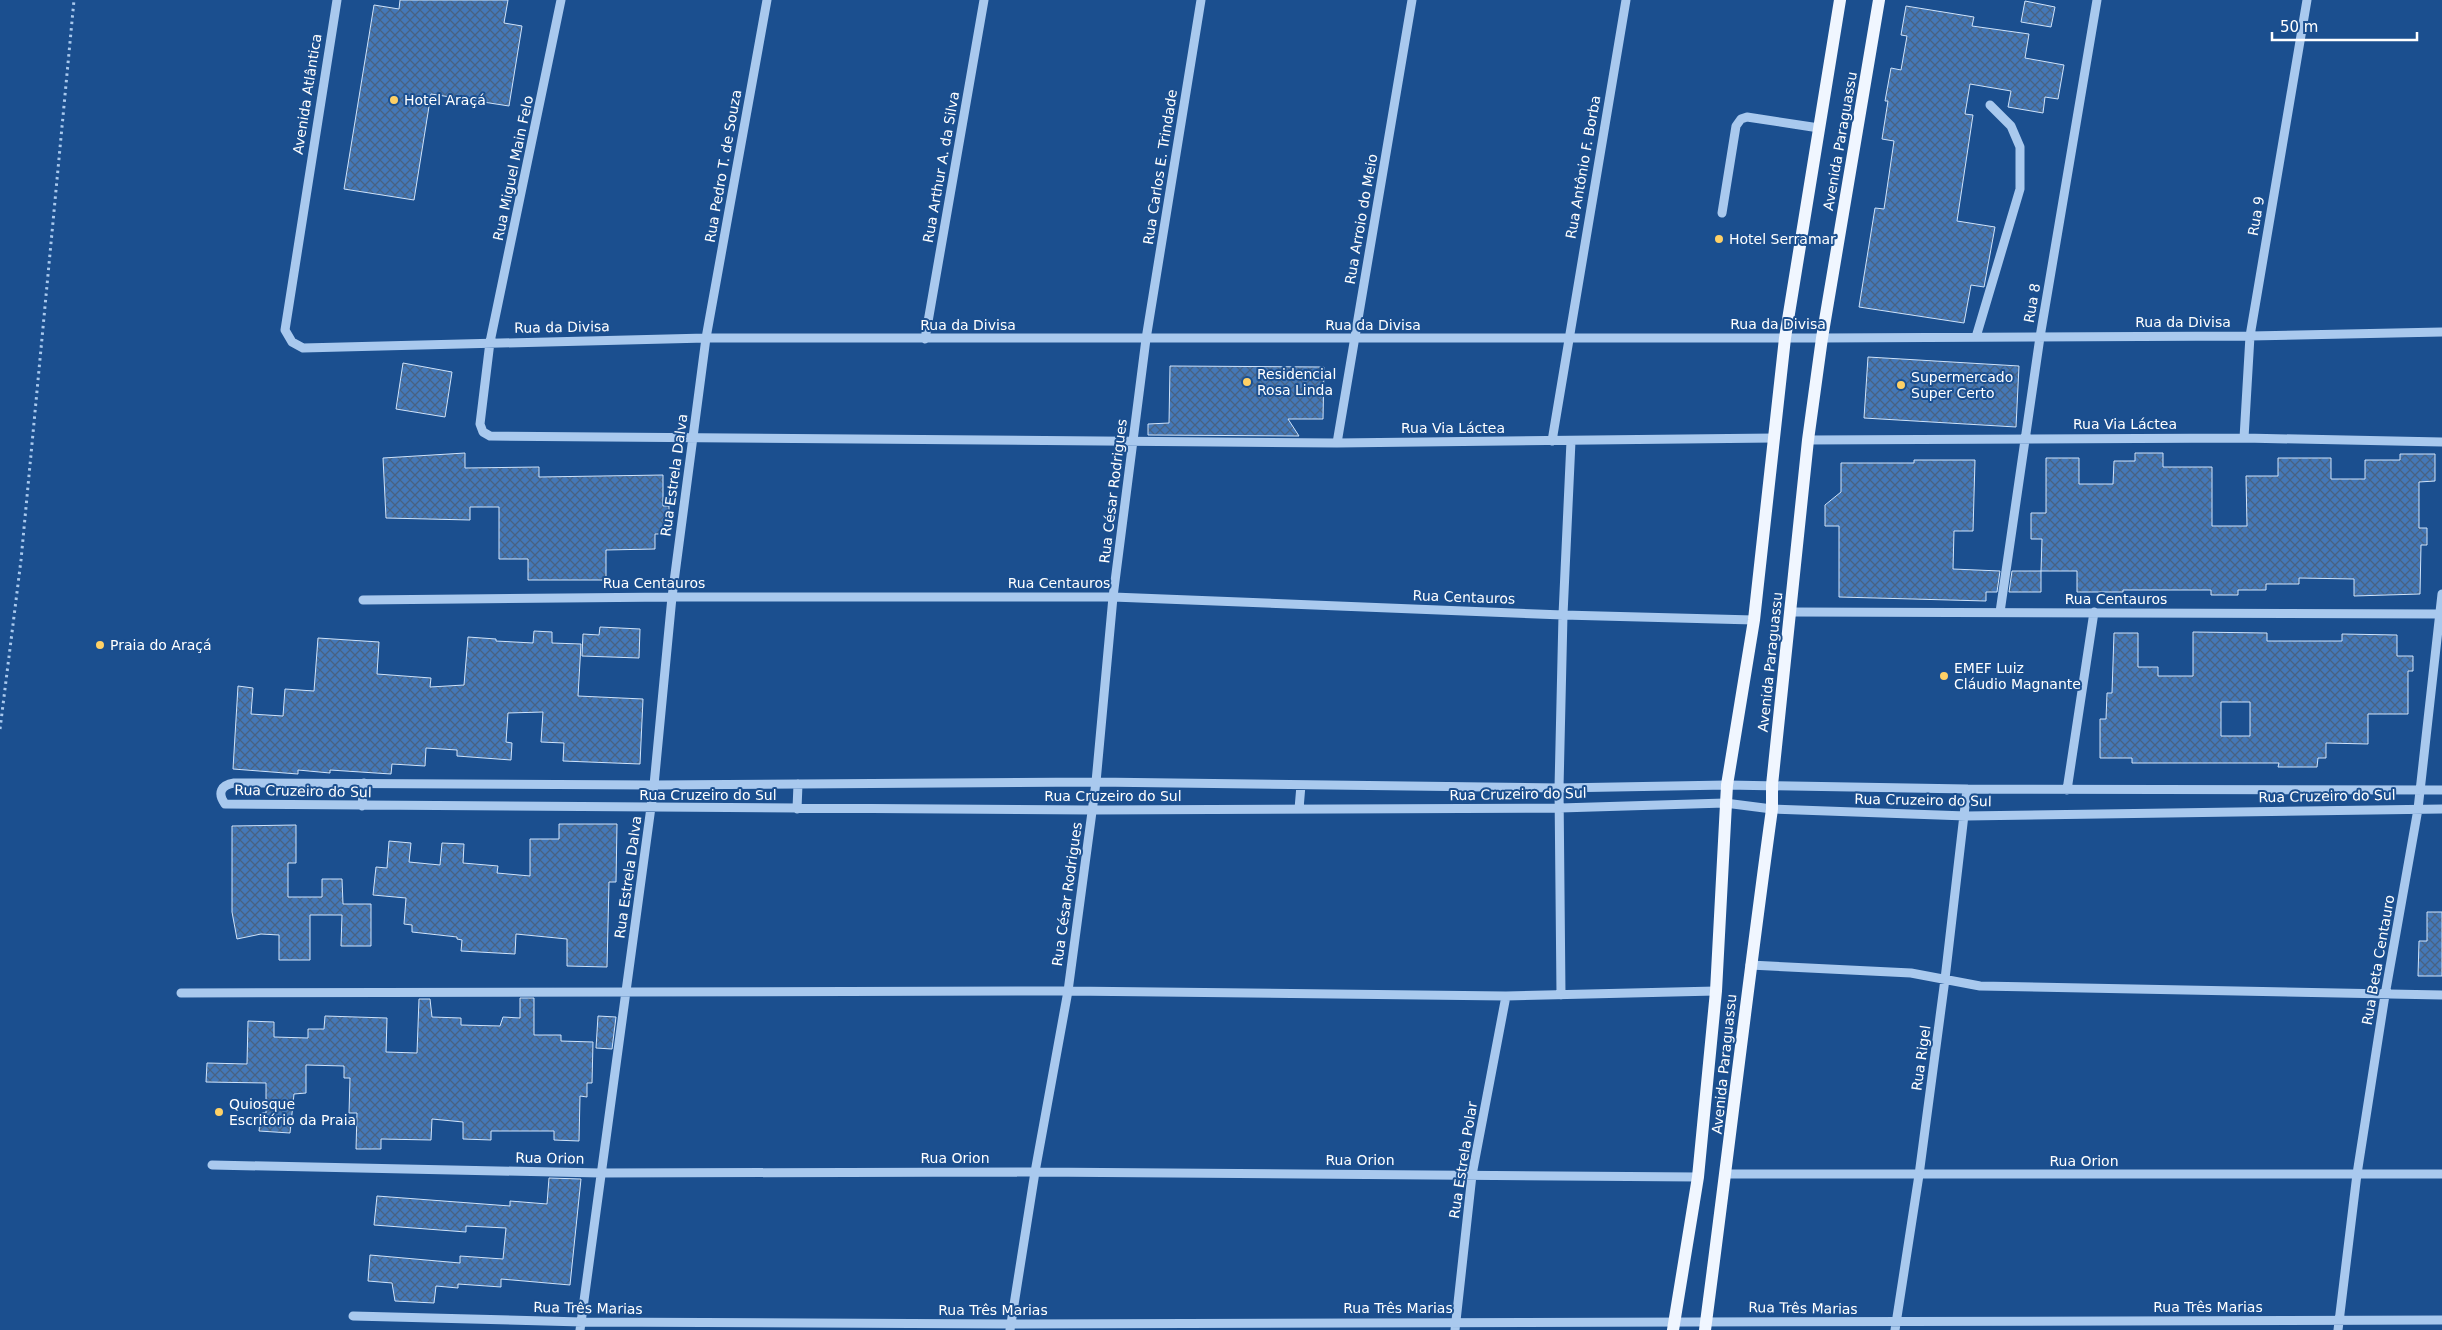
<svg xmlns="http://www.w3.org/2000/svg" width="2442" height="1330" viewBox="0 0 2442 1330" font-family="'DejaVu Sans',sans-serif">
  <defs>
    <pattern id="building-cross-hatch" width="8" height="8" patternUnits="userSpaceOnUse" patternTransform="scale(1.25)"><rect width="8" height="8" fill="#4478b7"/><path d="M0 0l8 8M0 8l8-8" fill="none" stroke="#486282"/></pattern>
  </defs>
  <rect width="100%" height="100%" fill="#1b4f8f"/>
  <!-- building -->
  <path fill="url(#building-cross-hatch)" stroke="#cfe3fa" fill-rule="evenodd" d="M400 0H508L504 23 522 26 509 106 431 94 414 200 344 189 374 5 399 9Z
    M2025 1 2055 7 2051 27 2021 22Z
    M1906 6 1974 17 1972 26 2029 34 2025 58 2064 65 2058 99 2045 97 2043 113 2008 107 2011 91 1970 84 1965 114 1973 115 1957 221 1995 227 1984 287 1971 285 1964 323 1859 307 1875 208 1884 209 1894 141 1882 139 1888 101H1885L1891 68 1901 70 1907 36 1901 35Z
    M1868 357 2019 366 2016 427 1864 418Z
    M403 363 452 372 445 417 396 409Z
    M1170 366 1324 367 1323 419H1288L1299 436 1148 435V424L1169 423Z
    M465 453V468L539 467V477L663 475V506H669V529H660V534H655V549L606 550V580H528V559H499V507H470V520L386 518 383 458Z
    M2135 453H2163V467H2212V526H2247L2246 476H2278V458H2331V479H2365V460H2400V454H2435V481L2419 482V528H2427V545H2421L2420 594 2354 596V579L2299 578V584H2266V590H2238V595H2211V590H2123V592H2077V571H2041L2042 539H2031V513H2046V458H2079V484H2113L2114 461H2135Z
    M1914 460H1975L1973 531H1954L1953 569 2000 571 1997 592H1986V601L1839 597V526H1825V505L1841 492V463H1914Z
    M2012 571H2041V592H2009Z
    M600 627 640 629 639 658 582 656 583 634 599 635Z
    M534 631 552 632V643L581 644 578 696 643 699 640 764 563 761 564 743 541 742 543 712 508 713 506 742 512 743 511 760 457 756V750L426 748 425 766 392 764 391 774 330 770V773L298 770V774L233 769 238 686 253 688 251 714 283 716 285 689 314 691 318 638 379 642 377 674 431 678 430 687 464 685 468 637 496 639V641L533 643Z
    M2193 632 2267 633V641H2342V634L2397 635V656H2413V671H2408V714H2368V744L2326 743V758H2318L2317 767H2278L2279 763H2132V758H2100V719H2106L2107 693H2112L2114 633H2138V667H2158V676H2193ZM2221 702H2250V736H2221Z
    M559 824H617L616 882H609L607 967 567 966V939L516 934 515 954 461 951 462 940 457 939V937L412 932V925L404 924 406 898 373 895 376 867 387 868 389 841 411 843 409 862 440 865 442 843 464 844 463 863 498 866 497 873 530 876V839H559Z
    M296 825V863H288V897H322V879H342L343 904H371V946H341L342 915H310V960H279V935L261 934 237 939 232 912V826Z
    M2427 912H2442V976H2418L2419 941H2427Z
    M520 998H534V1035H561V1041L593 1042 592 1083H587V1097L580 1096 579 1141 554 1140V1131H491V1140L463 1139V1122L432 1119 431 1140 381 1139V1149H356L357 1113H349L350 1078H344V1066L306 1065V1093L294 1094 290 1133 259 1131 261 1113H266V1083L206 1082 207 1063 247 1064 248 1021 274 1022V1037L308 1038V1029H324L325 1016 387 1018 386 1052 417 1053 419 999H430L432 1017 461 1018V1025L500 1026 503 1017 520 1018Z
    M598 1016 616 1017 612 1049 596 1048Z
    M549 1178 581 1179 570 1285 501 1279V1287L458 1284V1288L436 1286 434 1303 395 1301 392 1283 368 1281 370 1255 460 1263V1256L503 1259 506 1228 466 1226V1232L374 1225 377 1196 510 1206V1201L547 1204Z"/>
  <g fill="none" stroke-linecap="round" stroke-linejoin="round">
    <!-- path -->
    <path stroke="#a9c9ee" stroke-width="3" stroke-dasharray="2.5 4" stroke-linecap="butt" d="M0 729 21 560 74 0"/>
    <!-- minor -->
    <path stroke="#a9c9ee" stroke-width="9" d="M337 0 285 330 292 342 303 348 706 338H1822L2250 336 2442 332
      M561 0 490 342 480 424 483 432 490 436 1337 443 1774 438
      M1722 213 1736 126 1741 119 1747 117 1819 128
      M1976 337 2020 189V147L2011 126 1990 105
      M925 339 984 0
      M2244 438 2250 336 2307 0
      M1808 440 2244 438 2442 442
      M1552 441 1626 0
      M1337 443 1412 0
      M363 600 672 597H1113L1563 615 1754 620
      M1790 612 2442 614
      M2000 612 2040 337 2097 0
      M2067 790 2094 612
      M2442 790 1967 789 1727 785 1559 788 1096 782 654 785 234 783C221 785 217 793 225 804L1092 810 1560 808 1725 803 1772 809 1966 816 2442 809
      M362 806 364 783
      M797 809 798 784
      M1299 809 1301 785
      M1750 965 1911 973 1980 986 2442 995
      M181 993 1068 991 1506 996 1716 991
      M1561 995 1559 788 1563 615 1571 441
      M212 1165 600 1173 1035 1172 1698 1177
      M1726 1174H2442
      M353 1316 582 1322 1011 1324 2442 1320
      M580 1330 654 785 672 597 706 338 767 0
      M1010 1330 1035 1172 1068 991 1096 782 1113 597 1146 339 1201 0
      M1455 1330 1472 1175 1506 996
      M1895 1330 1919 1175 1945 979 1967 789
      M2338 1330 2357 1174 2385 995 2418 809 2442 594"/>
    <!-- major -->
    <path stroke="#f0f6ff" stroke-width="12" d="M1673 1330 1698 1177 1716 991 1727 785 1754 620 1785 338 1840 0
      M1705 1330C1728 1156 1748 982 1772 809V785L1808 440 1822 338 1879 0"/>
  </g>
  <!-- markers -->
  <g fill="#ffd166" stroke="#1b4f8f" stroke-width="2">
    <circle cx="394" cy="100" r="5"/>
    <circle cx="1719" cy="239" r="5"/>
    <circle cx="1247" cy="382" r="5"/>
    <circle cx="1901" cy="385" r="5"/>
    <circle cx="100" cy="645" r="5"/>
    <circle cx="1944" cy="676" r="5"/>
    <circle cx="219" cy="1112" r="5"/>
  </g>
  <g text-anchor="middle" stroke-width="4" stroke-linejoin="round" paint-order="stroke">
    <!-- street labels -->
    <g font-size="14" fill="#fff" stroke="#1b4f8f">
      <text transform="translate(307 94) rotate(-81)" y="5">Avenida Atlântica</text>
      <text transform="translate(1840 141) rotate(-80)" y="5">Avenida Paraguassu</text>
      <text transform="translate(723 166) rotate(-80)" y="5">Rua Pedro T. de Souza</text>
      <text transform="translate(941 167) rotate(-80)" y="5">Rua Arthur A. da Silva</text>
      <text transform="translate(1160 167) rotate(-81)" y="5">Rua Carlos E. Trindade</text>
      <text transform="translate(1583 167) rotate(-80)" y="5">Rua Antônio F. Borba</text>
      <text transform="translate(513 168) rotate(-78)" y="5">Rua Miguel Main Felo</text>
      <text transform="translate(2256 216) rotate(-80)" y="5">Rua 9</text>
      <text transform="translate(1361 219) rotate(-80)" y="5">Rua Arroio do Meio</text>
      <text transform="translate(2032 303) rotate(-80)" y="5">Rua 8</text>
      <text x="2183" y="327">Rua da Divisa</text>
      <text x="1778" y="329">Rua da Divisa</text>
      <text x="968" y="330">Rua da Divisa</text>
      <text x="1373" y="330">Rua da Divisa</text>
      <text transform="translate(562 327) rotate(-1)" y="5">Rua da Divisa</text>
      <text x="2125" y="429">Rua Via Láctea</text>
      <text x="1453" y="433">Rua Via Láctea</text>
      <text transform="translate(674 475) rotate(-82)" y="5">Rua Estrela Dalva</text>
      <text transform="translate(1113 491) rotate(-83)" y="5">Rua César Rodrigues</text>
      <text x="654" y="588">Rua Centauros</text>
      <text x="1059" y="588">Rua Centauros</text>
      <text transform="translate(1464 597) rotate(2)" y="5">Rua Centauros</text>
      <text x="2116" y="604">Rua Centauros</text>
      <text transform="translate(1770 662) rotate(-84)" y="5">Avenida Paraguassu</text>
      <text transform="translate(303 791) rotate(1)" y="5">Rua Cruzeiro do Sul</text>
      <text transform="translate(1518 794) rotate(-1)" y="5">Rua Cruzeiro do Sul</text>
      <text x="708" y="800">Rua Cruzeiro do Sul</text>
      <text x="1113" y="801">Rua Cruzeiro do Sul</text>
      <text transform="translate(2327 796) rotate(-1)" y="5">Rua Cruzeiro do Sul</text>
      <text transform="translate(1923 800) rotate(1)" y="5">Rua Cruzeiro do Sul</text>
      <text transform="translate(628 877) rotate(-82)" y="5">Rua Estrela Dalva</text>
      <text transform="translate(1067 894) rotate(-82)" y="5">Rua César Rodrigues</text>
      <text transform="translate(2378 960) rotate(-80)" y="5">Rua Beta Centauro</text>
      <text transform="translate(1921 1058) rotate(-82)" y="5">Rua Rigel</text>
      <text transform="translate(1724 1064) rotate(-84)" y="5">Avenida Paraguassu</text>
      <text transform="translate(550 1158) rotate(1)" y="5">Rua Orion</text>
      <text x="955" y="1163">Rua Orion</text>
      <text x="1360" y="1165">Rua Orion</text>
      <text transform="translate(1463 1160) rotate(-81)" y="5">Rua Estrela Polar</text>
      <text x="2084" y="1166">Rua Orion</text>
      <text x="2208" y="1312">Rua Três Marias</text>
      <text transform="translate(588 1308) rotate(1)" y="5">Rua Três Marias</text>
      <text x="1398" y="1313">Rua Três Marias</text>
      <text transform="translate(1803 1308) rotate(1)" y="5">Rua Três Marias</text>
      <text x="993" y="1315">Rua Três Marias</text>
    </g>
    <!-- poi labels -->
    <g font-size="14" fill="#fff" stroke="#1b4f8f" text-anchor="start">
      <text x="404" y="105">Hotel Araçá</text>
      <text x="1729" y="244">Hotel Serramar</text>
      <text x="1257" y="379">Residencial<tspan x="1257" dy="16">Rosa Linda</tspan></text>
      <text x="1911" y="382">Supermercado<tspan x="1911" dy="16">Super Certo</tspan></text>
      <text x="110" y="650">Praia do Araçá</text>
      <text x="1954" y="673">EMEF Luiz<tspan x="1954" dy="16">Cláudio Magnante</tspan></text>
      <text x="229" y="1109">Quiosque<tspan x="229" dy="16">Escritório da Praia</tspan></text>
    </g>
  </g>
  <!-- scale -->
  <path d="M2272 32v8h145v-8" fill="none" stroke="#ffffff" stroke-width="2.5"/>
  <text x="2280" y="32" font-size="15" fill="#ffffff" stroke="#1b4f8f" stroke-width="4" paint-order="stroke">50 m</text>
</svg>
